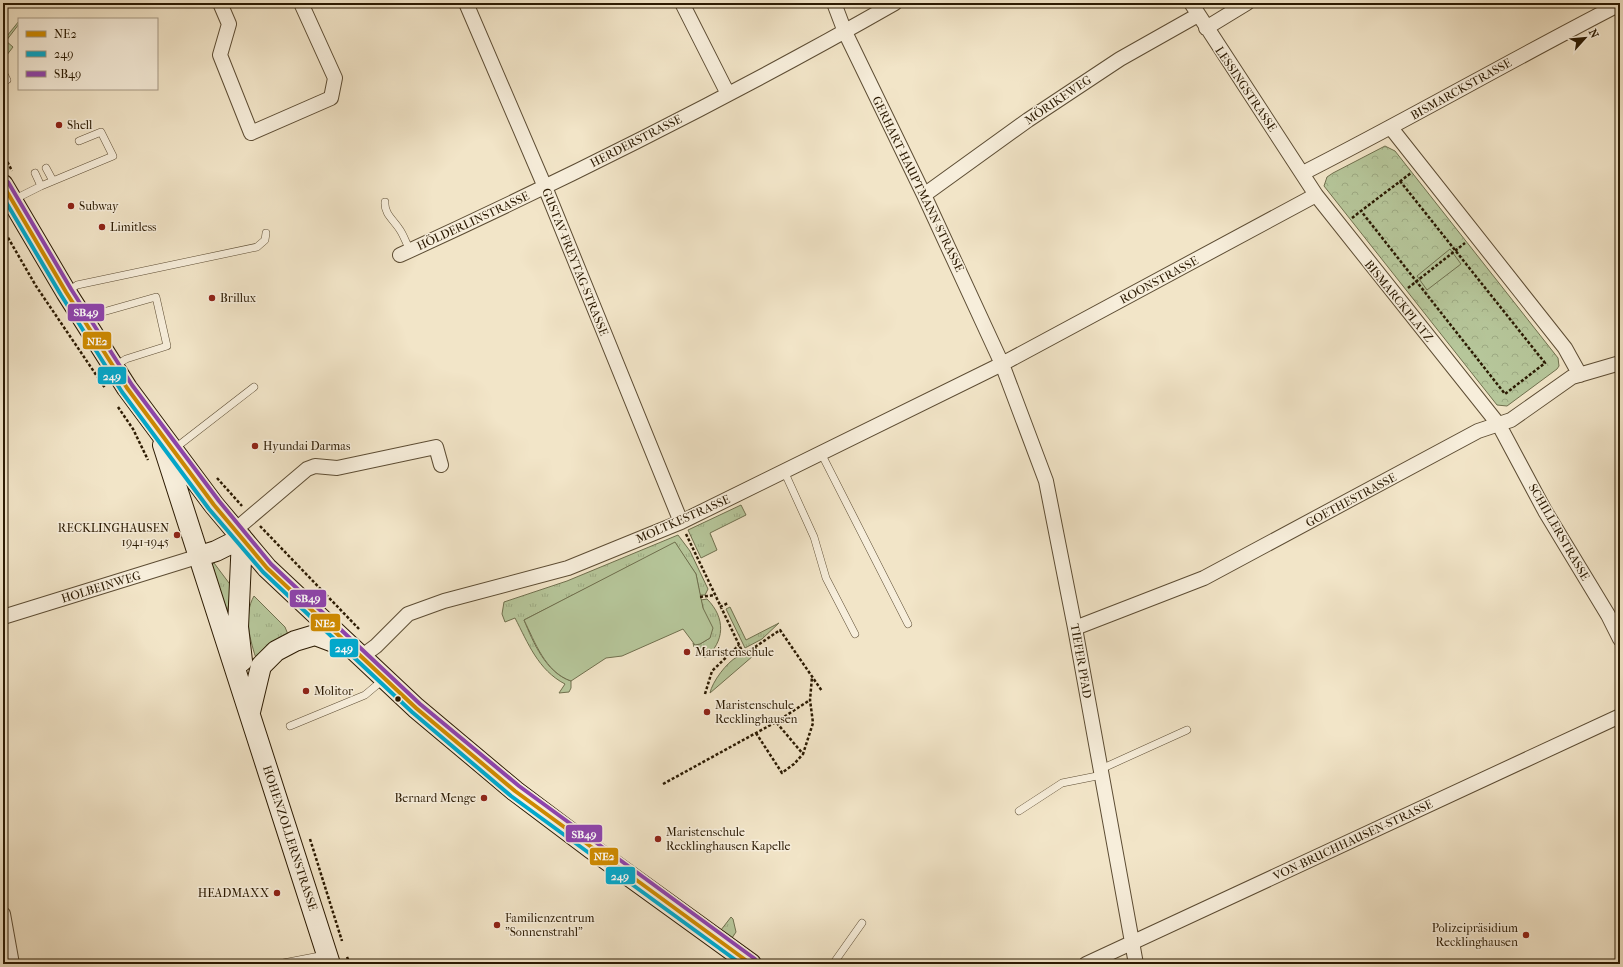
<svg xmlns="http://www.w3.org/2000/svg" width="1623" height="967" viewBox="0 0 1623 967" font-family="'IM FELL French Canon',serif">
  <defs>
    <pattern id="grass-tufts" width="24" height="20" patternUnits="userSpaceOnUse"><rect width="24" height="20" fill="#b6c69a"/><path d="M3 7l-1-3M5 7V3M7 7l1-3M15 17l-1-3M17 17v-4M19 17l1-3" fill="none" stroke="#9daa83"/></pattern>
    <pattern id="forest-crowns" width="20" height="18" patternUnits="userSpaceOnUse"><rect width="20" height="18" fill="#b6c69a"/><path d="M2 6a3 3 0 1 1 6 0M12 15a3 3 0 1 1 6 0" fill="none" stroke="#9daa83"/></pattern>
  </defs>
  <rect width="100%" height="100%" fill="#f2e5c8"/>
  <filter id="stains"><feTurbulence type="fractalNoise" baseFrequency=".005" numOctaves="4"/><feColorMatrix values="0 0 0 0 .2 0 0 0 0 .09 0 0 0 0 .02 0 0 0 .5 -.17"/></filter>
  <radialGradient id="worn" r=".72"><stop offset=".6" stop-color="#630" stop-opacity="0"/><stop offset="1" stop-color="#630" stop-opacity=".3"/></radialGradient>
  <!-- grass -->
  <path fill="url(#grass-tufts)" stroke="#70704e" d="M19 21V24L6 41 13 47 3 60V41Z
    M741 505 746 515 710 533 717 550 701 558 688 530Z
    M678 535 690 551 708 589 705 595H700L696 574 675 543 524 620C533 642 546 673 571 681V688L569 692 559 693 565 684C538 670 528 643 515 618L505 622 502 614 504 602 567 581Z
    M214 563 232 587 227 613 212 564Z
    M254 596 285 627 289 637 257 661C250 641 243 615 254 596Z
    M707 599C726 618 725 642 705 658L694 647 693 643 695 645 700 644 710 638 701 600Z
    M730 607 746 640 779 623 762 639 745 648 726 609Z
    M750 655 753 656 710 693C712 682 727 662 737 657 741 655 746 656 750 655Z
    M731 917 733 919 736 932 732 938 721 930Z"/>
  <!-- forest -->
  <path fill="url(#forest-crowns)" stroke="#70704e" d="M1385 146 1395 151 1558 358 1559 366 1557 369 1507 406 1497 405 1324 186 1327 177 1333 173Z"/>
  <!-- garden -->
  <path fill="#b6c69a" stroke="#70704e" d="M1450 249 1461 264 1427 290 1417 276Z
    M675 542 696 574 703 608 713 628 710 638 700 644 695 645 683 629 622 656 606 658 571 681C545 672 535 642 524 620Z"/>
  <g fill="none" stroke-linecap="round" stroke-linejoin="round">
    <!-- lane casing -->
    <g stroke="#5d4d34" stroke-width="8">
      <path id="lane" d="M3 72 7 80
        M46 168 53 181
        M35 173 41 186 113 156 101 132 79 141
        M13 200 41 186
        M385 202C384 214 394 220 400 230 404 236 406 243 410 250
        M67 292 77 285 257 247 265 240 266 233
        M85 321 96 314 156 297 167 346 126 359 115 366
        M174 449 254 387
        M821 453 908 624
        M784 471 814 537 826 578 855 634
        M290 726 365 695 384 679
        M1101 769 1187 730
        M1019 811 1062 783 1102 775
        M278 964 325 955
        M833 964 862 923"/>
    </g>
    <!-- street casing -->
    <g stroke="#5d4d34" stroke-width="16">
      <path id="street" d="M220 3 229 24 220 55 251 133 331 98 335 78 301 3
        M466 3 545 187 681 522
        M682 3 728 94
        M834 3 845 32 924 195 1002 364 1046 481 1075 628 1136 964
        M1191 3 1316 195 1499 425 1545 511 1608 615 1620 639
        M1206 28 1247 3
        M1391 128 1565 348 1580 375
        M1303 173C1409 119 1513 59 1620 4
        M924 195 1028 120 1120 59 1198 15
        M400 255C568 178 734 95 895 3
        M235 530 307 469 315 466 337 468 436 447 441 465
        M3 617 200 556
        M1075 628 1204 578 1478 431 1511 420 1572 377 1620 363
        M361 657 376 646 408 614 444 601 568 568 681 522 1002 364 1316 195
        M3 914 12 964
        M1086 964 1620 716"/>
    </g>
    <!-- secondary casing -->
    <g stroke="#2b1a02" stroke-width="22">
      <path id="secondary" d="M3 185 66 292 127 388 214 505 267 568 416 708 515 791 592 849 751 964
        M163 445 330 964
        M242 538 238 627 242 661
        M200 556 216 551 242 538
        M250 712 261 666 276 651 295 641 315 635 344 646"/>
    </g>
    <!-- path -->
    <path stroke="#2b1a02" stroke-width="2.5" stroke-dasharray="3 2" stroke-linecap="butt" d="M3 153 12 171
      M1400 181 1545 363 1505 394 1361 211 1411 173
      M1352 218 1361 211
      M3 229 36 286 105 388
      M1408 288 1465 243
      M118 407 133 429 148 460
      M217 478 242 506
      M260 526 359 629
      M686 534 743 653 755 647 756 650
      M700 597 715 595
      M720 607 728 603
      M755 647 780 630 822 691
      M705 694 712 671 739 645
      M776 722 810 700
      M756 733 782 773 794 764 803 754
      M663 784 776 722 803 754 813 723 810 700 812 677
      M310 839 342 941
      M347 957 350 964"/>
    <!-- lane -->
    <use href="#lane" stroke="#f7eedb" stroke-width="7"/>
    <!-- street -->
    <use href="#street" stroke="#f7eedb" stroke-width="14"/>
    <!-- secondary -->
    <use href="#secondary" stroke="#f7eedb" stroke-width="20"/>
    <!-- bus-1 casing -->
    <g stroke="#f7eedb" stroke-width="7">
      <path id="bus-1" d="M3 185 66 292 127 388 214 505 267 568 416 708 515 791 751 964"/>
    </g>
    <!-- bus-2 casing -->
    <g stroke="#f7eedb" stroke-width="7">
      <path id="bus-2" d="M3 197 61 295 122 392 209 509 263 572 412 712 511 796 741 964"/>
    </g>
    <!-- bus-3 casing -->
    <g stroke="#f7eedb" stroke-width="7">
      <path id="bus-3" d="M8 182 71 289 132 385 219 501 271 564 420 704 519 786 755 959"/>
    </g>
    <!-- bus-1 -->
    <use href="#bus-1" stroke="#ce8a00" stroke-width="4"/>
    <!-- bus-2 -->
    <use href="#bus-2" stroke="#00a9ce" stroke-width="4"/>
    <!-- bus-3 -->
    <use href="#bus-3" stroke="#8e44ad" stroke-width="4"/>
  </g>
  <!-- markers -->
  <g fill="#8f2418" stroke="#f7eedb" stroke-width="1.5">
    <circle cx="59" cy="125" r="4"/>
    <circle cx="71" cy="206" r="4"/>
    <circle cx="102" cy="227" r="4"/>
    <circle cx="212" cy="298" r="4"/>
    <circle cx="255" cy="446" r="4"/>
    <circle cx="177" cy="535" r="4"/>
    <circle cx="687" cy="652" r="4"/>
    <circle cx="306" cy="691" r="4"/>
    <circle cx="707" cy="712" r="4"/>
    <circle cx="484" cy="798" r="4"/>
    <circle cx="658" cy="839" r="4"/>
    <circle cx="277" cy="893" r="4"/>
    <circle cx="497" cy="925" r="4"/>
    <circle cx="1526" cy="935" r="4"/>
  </g>
  <circle fill="#2b1a02" stroke="#f7eedb" stroke-width="1.5" cx="398" cy="699" r="3.5"/>
  <g text-anchor="middle" stroke-width="3" stroke-linejoin="round" paint-order="stroke">
    <!-- street labels -->
    <g font-size="12" fill="#2b1a02" stroke="#f7eedb">
      <text transform="translate(1246 89) rotate(56)" y="4">LESSINGSTRASSE</text>
      <text transform="translate(1461 89) rotate(-29)" y="4">BISMARCKSTRASSE</text>
      <text transform="translate(1058 100) rotate(-34)" y="4">MÖRIKEWEG</text>
      <text transform="translate(636 141) rotate(-27)" y="4">HERDERSTRASSE</text>
      <text transform="translate(918 184) rotate(64)" y="4">GERHART-HAUPTMANN-STRASSE</text>
      <text transform="translate(473 221) rotate(-25)" y="4">HÖLDERLINSTRASSE</text>
      <text transform="translate(575 262) rotate(68)" y="4">GUSTAV-FREYTAG-STRASSE</text>
      <text transform="translate(1159 280) rotate(-28)" y="4">ROONSTRASSE</text>
      <text transform="translate(1399 301) rotate(51)" y="4">BISMARCKPLATZ</text>
      <text transform="translate(1351 500) rotate(-28)" y="4">GOETHESTRASSE</text>
      <text transform="translate(683 519) rotate(-24)" y="4">MOLTKESTRASSE</text>
      <text transform="translate(1559 532) rotate(60)" y="4">SCHILLERSTRASSE</text>
      <text transform="translate(101 587) rotate(-17)" y="4">HOLBEINWEG</text>
      <text transform="translate(1081 661) rotate(80)" y="4">TIEFER PFAD</text>
      <text transform="translate(290 838) rotate(72)" y="4">HOHENZOLLERNSTRASSE</text>
      <text transform="translate(1353 840) rotate(-25)" y="4">VON-BRUCHHAUSEN-STRASSE</text>
    </g>
    <!-- poi labels -->
    <g font-size="12" fill="#2b1a02" stroke="#f7eedb" text-anchor="start">
      <text x="67" y="129">Shell</text>
      <text x="79" y="210">Subway</text>
      <text x="110" y="231">Limitless</text>
      <text x="220" y="302">Brillux</text>
      <text x="263" y="450">Hyundai Darmas</text>
      <text x="169" y="532" text-anchor="end">RECKLINGHAUSEN<tspan x="169" dy="14">1941-1945</tspan></text>
      <text x="695" y="656">Maristenschule</text>
      <text x="314" y="695">Molitor</text>
      <text x="715" y="709">Maristenschule<tspan x="715" dy="14">Recklinghausen</tspan></text>
      <text x="476" y="802" text-anchor="end">Bernard Menge</text>
      <text x="666" y="836">Maristenschule<tspan x="666" dy="14">Recklinghausen Kapelle</tspan></text>
      <text x="269" y="897" text-anchor="end">HEADMAXX</text>
      <text x="505" y="922">Familienzentrum<tspan x="505" dy="14">"Sonnenstrahl"</tspan></text>
      <text x="1518" y="932" text-anchor="end">Polizeipräsidium<tspan x="1518" dy="14">Recklinghausen</tspan></text>
    </g>
  </g>
  <g stroke="#f7eedb" stroke-width="1.5">
    <rect x="67" y="303" width="38" height="19" rx="4" fill="#8e44ad"/>
    <rect x="82" y="331" width="30" height="19" rx="4" fill="#ce8a00"/>
    <rect x="97" y="366" width="30" height="19" rx="4" fill="#00a9ce"/>
    <rect x="289" y="589" width="38" height="19" rx="4" fill="#8e44ad"/>
    <rect x="310" y="613" width="31" height="19" rx="4" fill="#ce8a00"/>
    <rect x="329" y="638" width="30" height="20" rx="4" fill="#00a9ce"/>
    <rect x="565" y="824" width="38" height="19" rx="4" fill="#8e44ad"/>
    <rect x="589" y="847" width="30" height="19" rx="4" fill="#ce8a00"/>
    <rect x="605" y="866" width="31" height="19" rx="4" fill="#00a9ce"/>
  </g>
  <g font-size="11" text-anchor="middle" font-weight="bold" fill="#fff">
    <text x="86" y="316">SB49</text>
    <text x="97" y="345">NE2</text>
    <text x="112" y="380">249</text>
    <text x="308" y="602">SB49</text>
    <text x="325" y="627">NE2</text>
    <text x="344" y="652">249</text>
    <text x="584" y="838">SB49</text>
    <text x="604" y="860">NE2</text>
    <text x="620" y="880">249</text>
  </g>
  <!-- margin -->
  <rect width="1623" height="967" fill="none" stroke="#f2e5c8" stroke-width="16"/>
  <rect x="4" y="4" width="1615" height="959" fill="none" stroke="#2b1a02" stroke-width="2"/>
  <rect x="8" y="8" width="1607" height="951" fill="none" stroke="#2b1a02"/>
  <!-- legend -->
  <rect x="18" y="18" width="140" height="72" fill="#f7eedb" stroke="#a59984"/>
  <rect x="26" y="31" width="20" height="6" fill="#ce8a00" stroke="#a59984"/>
  <text x="54" y="38" font-size="12" fill="#2b1a02">NE2</text>
  <rect x="26" y="51" width="20" height="6" fill="#00a9ce" stroke="#a59984"/>
  <text x="54" y="58" font-size="12" fill="#2b1a02">249</text>
  <rect x="26" y="71" width="20" height="6" fill="#8e44ad" stroke="#a59984"/>
  <text x="54" y="78" font-size="12" fill="#2b1a02">SB49</text>
  <!-- north arrow -->
  <g transform="translate(1585 38) rotate(63)" stroke="#f7eedb" stroke-width="3" paint-order="stroke">
  <path d="M0-3L7 15L0 10L-7 15Z" fill="#2b1a02"/>
  <text y="-6" font-size="11" font-weight="bold" text-anchor="middle" fill="#2b1a02">N</text>
  </g>
  <rect width="100%" height="100%" filter="url(#stains)"/>
  <rect width="100%" height="100%" fill="url(#worn)"/>
</svg>
